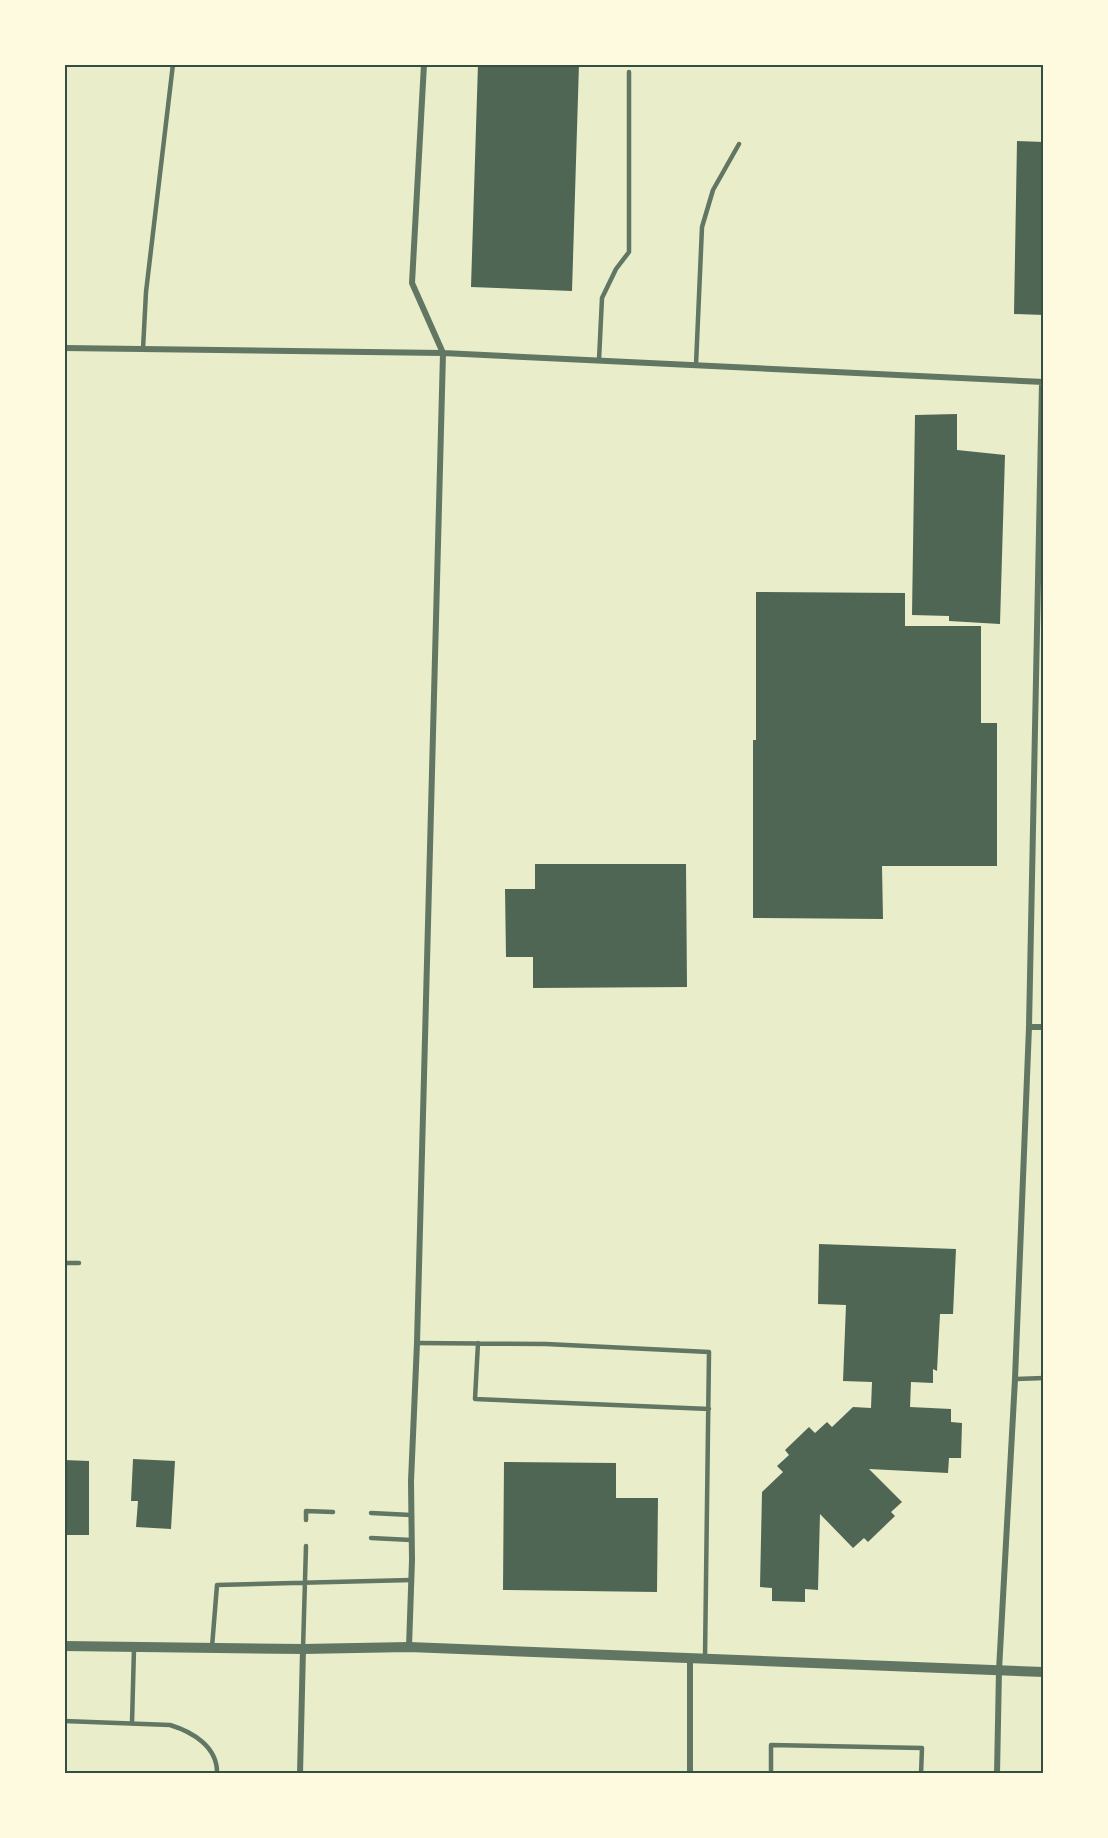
<svg xmlns="http://www.w3.org/2000/svg" width="1108" height="1838" viewBox="0 0 1108 1838" font-family="Roboto,sans-serif">
  <rect width="100%" height="100%" fill="#e9edc9"/>
  <!-- building -->
  <path fill="#4f6655" d="M478 64H579L572 291 471 287Z
    M1017 141 1044 142V315L1014 314Z
    M957 414V450L1005 455 1000 624 949 621V616L912 615 915 415Z
    M756 592 905 593V626H981V723H997V866H882L883 919 753 918V740H756Z
    M535 864H686L687 987 533 988V957H506L505 889H535Z
    M819 1244 956 1249 953 1314H940L937 1371 933 1369V1383L911 1382 910 1407 951 1409V1422L962 1423 961 1458H949L948 1473 869 1469 902 1502 891 1512 895 1516 868 1542 864 1538 853 1548 820 1514 818 1590 805 1589V1602L772 1601V1588L760 1587 762 1492 783 1472 777 1466 789 1455 785 1450 809 1427 815 1433 827 1422 832 1427 853 1407 871 1408 872 1382 843 1381 846 1305 818 1304Z
    M133 1459 175 1461 171 1529 136 1527 138 1501H131Z
    M64 1460 89 1461V1535H64Z
    M504 1462 616 1463V1498H658L657 1592 503 1590Z"/>
  <g fill="none" stroke-linecap="round" stroke-linejoin="round">
    <!-- service -->
    <path stroke="#617663" stroke-width="4.5" d="M143 349 146 292 173 64
      M599 360 602 298 616 269 629 252V72
      M696 365 702 227 713 190 739 144
      M64 1263H79
      M417 1343 546 1344 709 1352 705 1658
      M478 1343 475 1399 709 1409
      M1015 1379 1044 1378
      M371 1513 411 1515
      M306 1520V1511L333 1512
      M371 1538 411 1540
      M212 1647 217 1585 411 1580
      M303 1649 306 1546
      M64 1721 170 1725C193 1732 218 1747 217 1774
      M132 1723 134 1648
      M771 1774V1745L922 1748 921 1774"/>
    <!-- minor -->
    <path stroke="#617663" stroke-width="6" d="M64 348 443 353 1044 382
      M1029 1027H1044
      M409 1647 412 1560 411 1481 417 1343 443 353 412 283 424 64
      M300 1774 303 1649
      M690 1774V1658
      M997 1774 999 1670 1015 1379 1029 1027 1042 382"/>
    <!-- tertiary -->
    <path stroke="#617663" stroke-width="10" d="M64 1646 303 1649 409 1647 1044 1672"/>
  </g>
  <!-- border -->
  <rect width="1108" height="1838" fill="none" stroke="#fefae0" stroke-width="132"/>
  <rect x="66" y="66" width="976" height="1706" fill="none" stroke="#344e41" stroke-width="2"/>
</svg>
